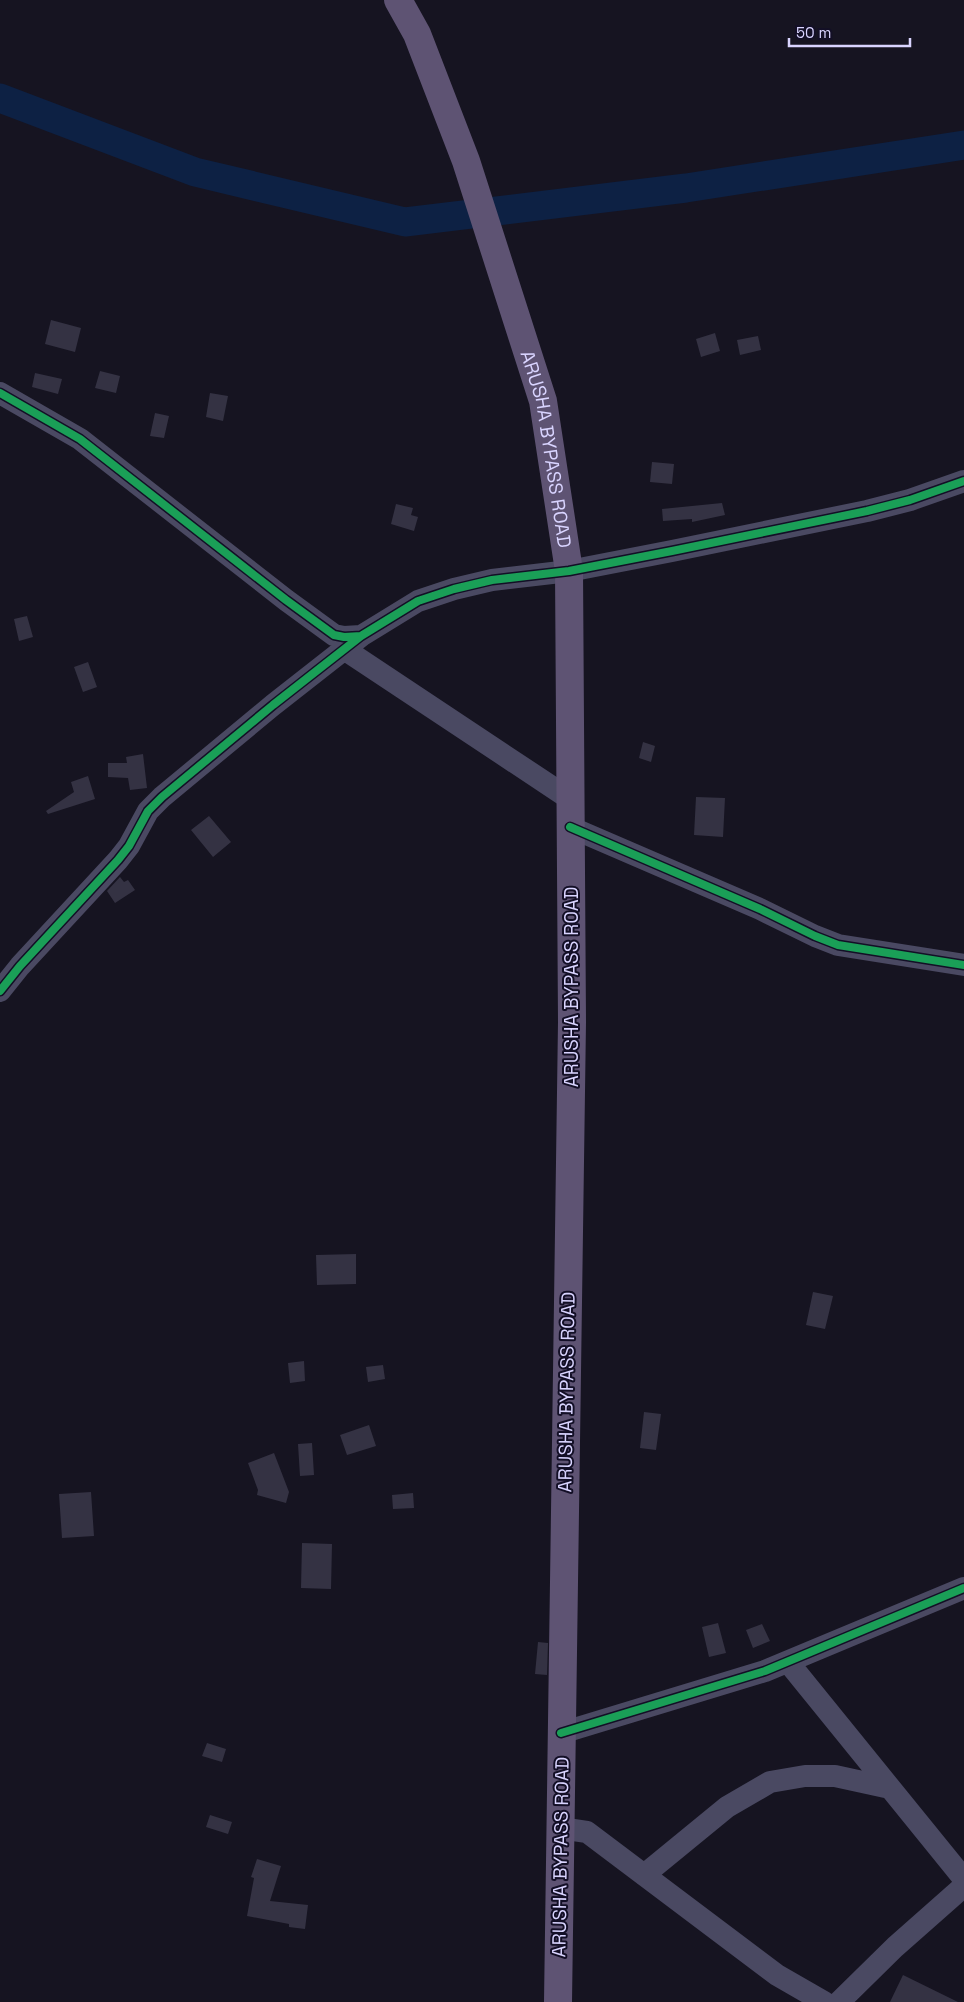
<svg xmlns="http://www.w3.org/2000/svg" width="964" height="2002" viewBox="0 0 964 2002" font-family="'Space Grotesk',sans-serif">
  <rect width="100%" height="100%" fill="#161421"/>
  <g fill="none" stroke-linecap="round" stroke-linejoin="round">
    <!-- river -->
    <path stroke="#0d2144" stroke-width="29" d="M0 98 195 172 405 222 686 188 964 145"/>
  </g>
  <!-- building -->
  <path fill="#343243" d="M51 320 81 328 75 352 45 344Z
    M715 333 720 351 701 357 696 339Z
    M758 336 761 350 740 355 737 340Z
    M100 371 120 376 116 393 95 388Z
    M35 373 62 379 58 394 32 387Z
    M210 393 228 396 223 421 206 417Z
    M155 413 169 416 164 438 150 436Z
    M652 462 674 464 672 484 650 482Z
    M722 503 725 515 692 522V519L663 521 662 509Z
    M396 504 413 508 411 515 418 517 414 531 391 524Z
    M27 616 33 637 19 641 14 619Z
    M88 662 97 687 83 692 74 667Z
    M643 742 655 746 651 762 639 758Z
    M143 754 147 788 130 790 128 778 108 777V763H127L126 757Z
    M88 776 95 799 48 814 46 811 74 792 71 782Z
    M696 797 725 798 723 837 694 835Z
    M209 816 231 842 213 857 191 830Z
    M120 877 124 882 128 880 135 890 115 903 107 891Z
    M356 1254V1284L317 1285 316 1255Z
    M813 1292 833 1296 825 1329 806 1325Z
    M304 1361 305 1381 290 1383 288 1363Z
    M383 1365 385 1379 368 1382 366 1367Z
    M644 1412 661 1414 656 1450 640 1448Z
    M369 1425 376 1446 347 1455 340 1435Z
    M312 1443 314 1475 300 1476 298 1444Z
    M274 1453 289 1492 286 1503 257 1495 258 1490 248 1463Z
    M91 1492 94 1536 62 1538 59 1494Z
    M413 1493 414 1508 393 1509 392 1495Z
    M302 1543 332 1544 331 1589 301 1588Z
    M718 1623 726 1653 709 1657 702 1627Z
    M762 1624 770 1641 753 1648 746 1630Z
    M538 1642 548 1643 547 1675 535 1674Z
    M207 1743 226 1749 222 1762 202 1756Z
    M210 1815 232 1822 228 1834 206 1827Z
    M257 1859 281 1866 270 1901 308 1905 305 1929 289 1927V1924L247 1916 254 1878 251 1877Z
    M903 1975 958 2002H890Z"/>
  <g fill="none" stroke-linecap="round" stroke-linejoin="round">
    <!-- minor -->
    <path stroke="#4a4962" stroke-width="22" d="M0 393 80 439 286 600 334 635 344 637 361 636 418 601 454 589 492 580 569 571 672 551 867 511 910 500 964 481
      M344 649 570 799
      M570 827 760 909 815 936 838 945 964 965
      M0 991 20 966 118 860 129 846 148 811 162 797 273 705 361 636
      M788 1662 964 1879
      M561 1733 765 1671 964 1588
      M560 1828 587 1832 777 1975 824 2002
      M644 1875 727 1807 770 1782 805 1776H835L890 1788
      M839 2002 895 1947 964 1886"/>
    <!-- major -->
    <path stroke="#5e5373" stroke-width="28" id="s1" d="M398 0 417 34 466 161 543 401 569 571 572 1022 558 2002"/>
    <!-- cycleway casing -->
    <g stroke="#130f26" stroke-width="11">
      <path id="cycleway" d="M0 393 80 439 286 600 334 635 344 637 361 636 418 601 454 589 492 580 569 571 672 551 867 511 910 500 964 481
        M570 827 760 909 815 936 838 945 964 965
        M0 991 20 966 118 860 129 846 148 811 162 797 273 705 361 636
        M561 1733 765 1671 964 1588"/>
    </g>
    <!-- cycleway -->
    <use href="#cycleway" stroke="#1a9f57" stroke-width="8"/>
  </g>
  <g text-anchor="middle" stroke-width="4" stroke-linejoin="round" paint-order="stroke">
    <!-- street labels -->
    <g font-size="19" fill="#d9d4ff" stroke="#130f26">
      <text dy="7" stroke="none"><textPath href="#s1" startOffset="475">ARUSHA BYPASS ROAD</textPath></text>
      <text transform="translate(571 987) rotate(-90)" y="7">ARUSHA BYPASS ROAD</text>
      <text transform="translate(566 1392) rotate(-89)" y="7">ARUSHA BYPASS ROAD</text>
      <text transform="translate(560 1857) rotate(-89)" y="7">ARUSHA BYPASS ROAD</text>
    </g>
  </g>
  <!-- scale -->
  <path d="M789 38v8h121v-8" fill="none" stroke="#d9d4ff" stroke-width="2.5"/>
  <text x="796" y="38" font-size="15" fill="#d9d4ff" stroke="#130f26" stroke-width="4" paint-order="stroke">50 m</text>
</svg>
